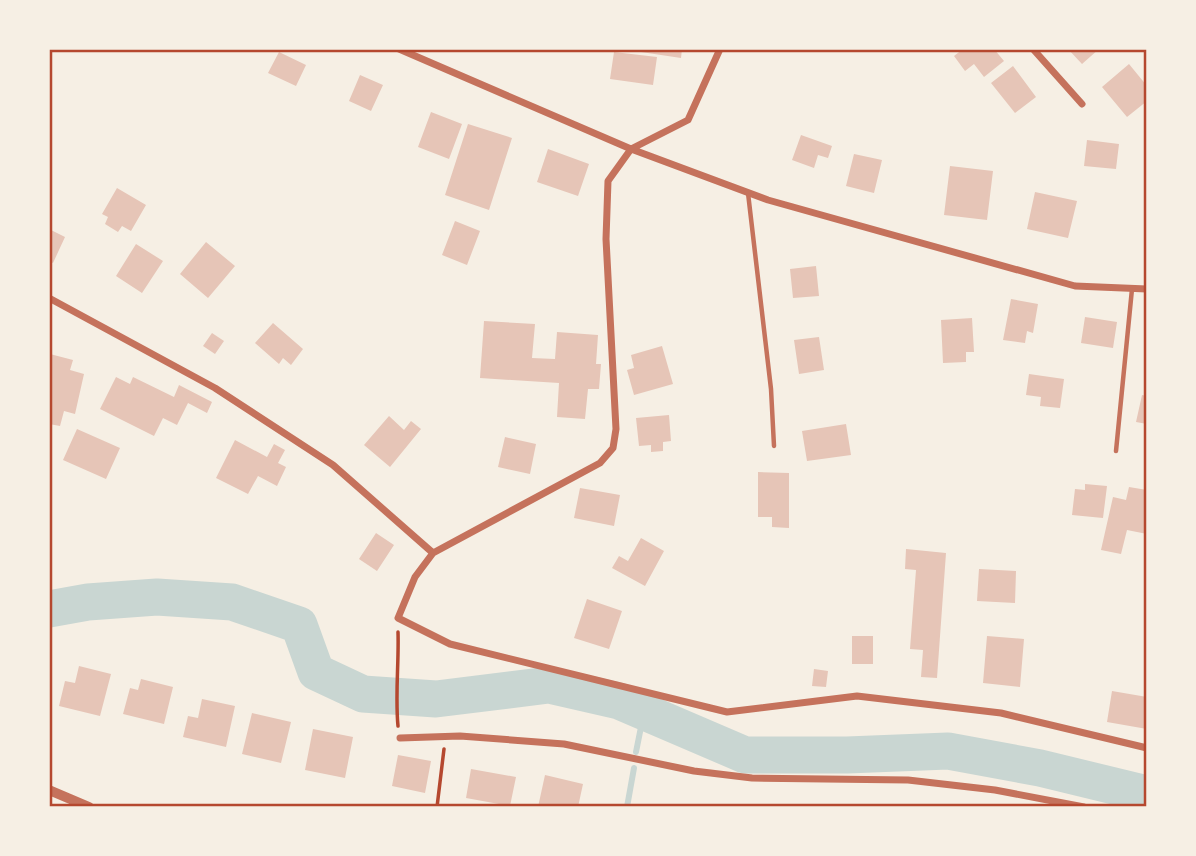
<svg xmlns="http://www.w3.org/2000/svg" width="1196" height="856" viewBox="0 0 1196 856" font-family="'Crimson Pro',serif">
  <rect width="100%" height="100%" fill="#f6efe4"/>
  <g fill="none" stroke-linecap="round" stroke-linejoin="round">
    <!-- stream -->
    <path stroke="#c9d6d2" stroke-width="6" d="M636 752 644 712
      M627 807 634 768"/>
    <!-- river -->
    <path stroke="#c9d6d2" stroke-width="37" d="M49 609 88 602 157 597 232 602 299 625 316 672 363 694 436 699 549 685 619 701 745 755H847L948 751 1040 768 1147 794"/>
  </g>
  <!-- building -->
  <path fill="#e6c5b7" d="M641 49H682L681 58 641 52Z
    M963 49H994L1004 61 984 77 974 64 965 71 954 56Z
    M1068 49H1099L1082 64Z
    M279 52 306 65 296 86 268 73Z
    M614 52 657 57 653 85 610 79Z
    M1129 64 1147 86V101L1127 117 1102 87Z
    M1013 66 1036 97 1015 113 991 83Z
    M360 75 383 85 371 111 349 101Z
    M431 112 462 124 449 159 418 147Z
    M468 124 512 138 489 210 445 195Z
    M801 135 832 146 828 158 818 155 814 168 792 160Z
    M1087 140 1119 144 1116 169 1084 166Z
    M548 149 589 164 578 196 537 182Z
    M854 154 882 160 874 193 846 186Z
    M950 166 993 171 987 220 944 215Z
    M117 188 146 205 131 231 122 226 118 232 105 224 108 217 102 214Z
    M1035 192 1077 201 1068 238 1027 229Z
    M455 221 480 231 467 265 442 255Z
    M49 229 65 237 53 263 49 261Z
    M206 242 235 266 208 298 180 274Z
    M136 244 163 261 142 293 116 276Z
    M816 266 819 296 793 298 790 269Z
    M1011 299 1038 304 1033 333 1027 331 1025 343 1003 340Z
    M1085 317 1117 322 1113 348 1081 343Z
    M972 318 974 352H966V362L943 363 941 320Z
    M484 321 535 324 532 358 555 359 557 332 598 335 596 364H601L599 389H588L585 419 557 417 559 383 480 378Z
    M273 323 303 349 291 365 283 358 279 364 255 343Z
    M212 333 224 341 215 354 203 346Z
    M819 337 824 370 799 374 794 340Z
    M662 346 673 384 634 395 627 370 634 368 631 355Z
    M50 354 73 360 70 370 84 374 75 414 64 411 60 426 49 424Z
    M1029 374 1064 379 1060 408 1040 406 1041 397 1026 395Z
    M116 377 130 384 133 377 174 397 179 385 212 402 207 413 188 403 177 425 163 418 154 436 100 409Z
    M1142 395 1147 396V424L1136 422Z
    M669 415 671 441 663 442V451L651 452V445L639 446 636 418Z
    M389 416 404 430 411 421 421 429 390 467 364 445Z
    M846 424 851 455 807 461 802 431Z
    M77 429 120 448 106 479 63 460Z
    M505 437 536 444 530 474 498 467Z
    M235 440 267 457 274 444 285 450 278 463 286 467 277 486 258 476 248 494 216 478Z
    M758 472 789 473V528L772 527V517H758Z
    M1085 484 1107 486 1103 518 1072 515 1075 489 1085 490Z
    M1129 487 1147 490V534L1127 530 1121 554 1101 550 1113 497 1126 500Z
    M580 488 620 495 614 526 574 518Z
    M376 533 394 545 377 571 359 559Z
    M641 538 664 551 645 586 612 568 619 556 628 561Z
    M906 549 946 553 937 678 921 677 923 650 910 649 916 570 905 569Z
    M979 569 1016 571 1015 603 977 601Z
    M587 599 622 611 609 649 574 638Z
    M852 636H873V664H852Z
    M987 636 1024 639 1020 687 983 683Z
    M79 666 111 674 100 716 59 706 65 681 75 683Z
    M814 669 828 671 826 687 812 686Z
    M141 679 173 687 164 724 123 714 130 688 138 690Z
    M1112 691 1147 697V729L1107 722Z
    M202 699 235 706 226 747 183 737 188 716 198 718Z
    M252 713 291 722 281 763 242 754Z
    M313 729 353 737 345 778 305 770Z
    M398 755 431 761 425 793 392 786Z
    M471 769 516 777 510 806 466 798Z
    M545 775 583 784 578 807H538Z"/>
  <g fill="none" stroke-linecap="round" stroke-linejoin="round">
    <!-- path -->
    <path stroke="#b5482f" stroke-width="3.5" d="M398 632C399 663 395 695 398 726
      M437 807 444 749"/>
    <!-- service -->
    <path stroke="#c5725c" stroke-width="4.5" d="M748 193 771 389 774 446
      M1116 451 1132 289"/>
    <!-- minor -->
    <path stroke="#c5725c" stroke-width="7" d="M399 49 631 149 768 200 1075 286 1147 289
      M720 49 688 120 631 149 608 181 606 239 616 429 613 448 600 463 433 553 415 577 398 618 450 644 727 712 857 696 1001 713 1147 748
      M1033 49 1082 104
      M49 298 215 388 333 465 433 553
      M400 738 460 736 564 744 694 771 752 778 908 780 995 790 1084 807"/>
    <!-- tertiary -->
    <path stroke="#c5725c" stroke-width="10" d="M49 790 89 807"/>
  </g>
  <!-- border -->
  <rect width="1196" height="856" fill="none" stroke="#f6efe4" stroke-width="102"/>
  <rect x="51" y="51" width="1094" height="754" fill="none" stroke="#b5482f" stroke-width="2.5"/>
</svg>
